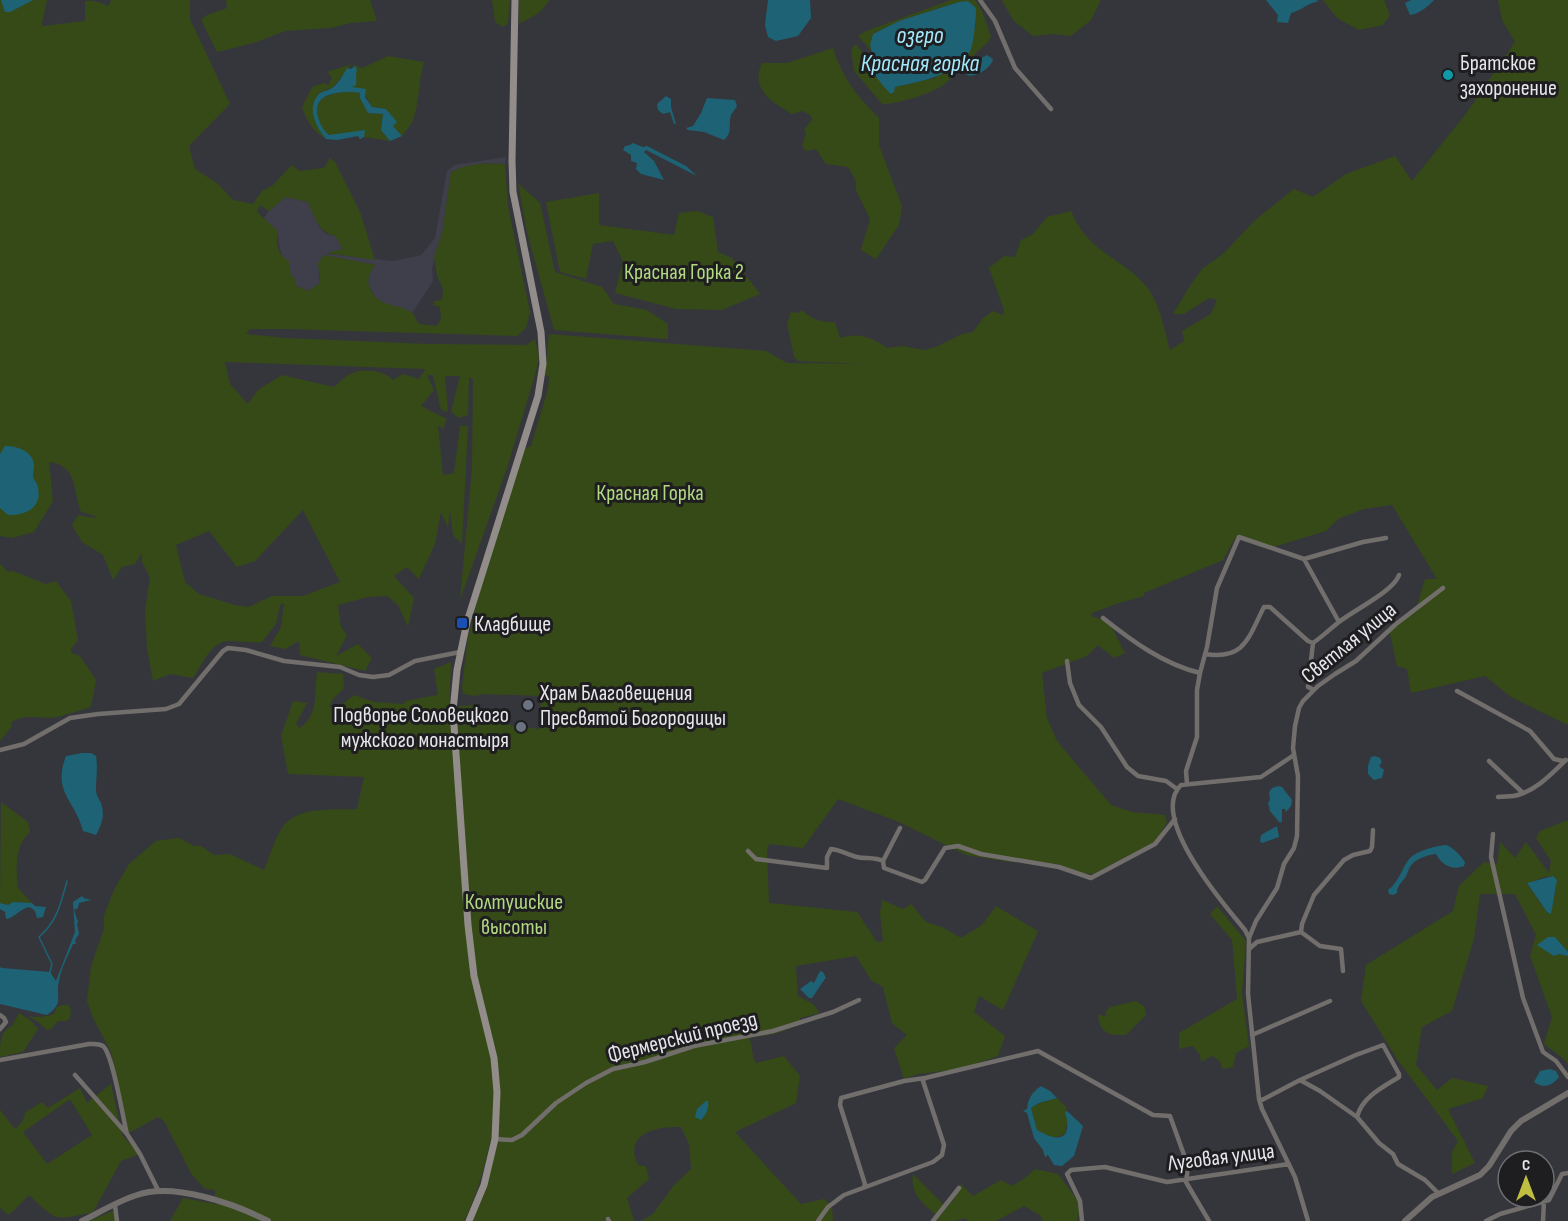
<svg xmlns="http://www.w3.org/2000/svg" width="1568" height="1221" viewBox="0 0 1568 1221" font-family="'Sofia Sans Condensed',sans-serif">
  <rect width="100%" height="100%" fill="#35363c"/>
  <!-- built -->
  <path fill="#3e3f4b" d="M506 157 505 164 482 163 451 172 442 234 432 268 433 281 412 313 388 305 376 298 368 284 370 271 375 265 324 255 318 274 320 283 308 291 296 286 287 272 279 245 278 232 263 219 269 211 286 197 308 202 320 228 326 234 335 236 340 242 343 250 328 254 393 261 421 255 435 238 447 171 455 165Z"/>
  <!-- green -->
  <path fill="#364a17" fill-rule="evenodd" d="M0 0H47L41 28 43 26 85 21V1C93 0 100 2 108 6L111 0H190V19L230 104 189 146 195 169 217 183 233 200 253 204 262 191 273 185 292 165 299 171 324 168 330 158 335 162 360 212 375 260 326 253 343 249 335 236C318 232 314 216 308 202L286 197 269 211 260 205 257 212 278 231 277 245 281 255 289 261 291 275 296 280V286L308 291 320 283 318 263 324 255 376 265C370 271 367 278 369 286 378 309 395 302 411 312 415 315 417 321 419 324L437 326 441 319 440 307 433 305 434 301 442 300 443 289 437 275 434 256 442 234 451 172C469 163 484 163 505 164L508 206 530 312 526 328 517 336 286 329H250L246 334 285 338 428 344 526 345 535 339 539 357 535 375 507 468 460 600 472 469 473 379 469 377 468 415 459 418 451 412 460 376H445L448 412 441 410 433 375H427L434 390 421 406 447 419 443 429 438 425 443 475 454 473 460 426H468L462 544 453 535 450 510 448 528 441 512 435 544 419 579 407 567 394 576 414 598 408 627 398 605 387 596 368 597 338 605 341 627 347 635 336 656 358 644 372 658 365 671 300 655 299 641 285 649 270 646 281 627 284 603 280 605 276 624 262 642C250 643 240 641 229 641 212 640 201 666 193 678L170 674 153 681 147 648 145 610 150 577 142 562V552L135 564 122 567 113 580 103 555 82 542 72 525 78 515 96 518 95 516 81 512C73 492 78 465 49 462L53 501 34 532 12 538 0 536ZM225 362 425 369V370L419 379 403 374 393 380C385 371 365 368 353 373 346 375 339 383 334 387L282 375 258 390 248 404 230 384ZM303 510 340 582 303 596H272L249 607 235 605 199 594 185 582 176 545 209 531 237 567 255 561Z
    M226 0H370L377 21 350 23 331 28 285 31 257 42 217 52 201 20 207 15 227 8Z
    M492 0H510L508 23 503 27 495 22Z
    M519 0H550L539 13 519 24Z
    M951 0H975L982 11 991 36 988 42C974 55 960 68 947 82 938 92 895 105 882 104L854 71 851 49 856 44 866 57 867 64 886 89 935 78 972 35 976 24 959 2 899 21 873 34 872 52 858 36 866 31Z
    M1002 0H1101L1091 20 1071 36 1052 34 1033 36 1013 20Z
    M1323 0H1384L1390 15 1383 25 1359 30 1337 18Z
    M1498 0H1568V725L1511 697 1485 676 1411 693 1407 669 1397 666 1389 629 1417 606 1425 579H1437L1392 505 1364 509 1338 519 1326 531 1267 549 1235 538 1223 560 1144 593V596L1119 603 1092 613 1091 616 1109 622 1125 653 1114 658 1098 645 1087 656 1042 673 1047 718 1057 741 1111 805 1132 812 1165 815 1167 822 1156 841 1093 874 1078 873 1058 864 1036 862H1011L966 855 899 822 838 799 803 848 769 844 767 851 769 903 857 912 877 942 883 941 880 913 882 900 903 909 911 904 926 922 942 927 961 938 982 925 996 906 1038 931 1003 1010 979 996 974 1012 1005 1036 998 1056 961 1069 918 1074 904 1079 894 1048 907 1035 892 1023 883 987 872 981 856 956 796 966 798 996 813 1004 820 1013 800 1018V1025L774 1034 749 1038C753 1046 751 1055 756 1063L784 1056 800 1076 796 1103 735 1132 801 1204 824 1199 832 1206 833 1221H641L653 1214 674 1185 691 1169 689 1144 681 1127C657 1126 623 1133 638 1165L646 1166 649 1179 627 1198 634 1221H473L486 1189 497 1139 490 1141C484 1169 477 1195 464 1221H273L254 1212 250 1214 261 1221H170L183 1198 253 1211 215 1196V1190L205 1189 192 1175 164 1121 158 1117 129 1133 111 1052 94 1020 87 1001 91 966 104 929V915L115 888 129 864 156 841 179 838 194 846H201L214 855 230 854 264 870C269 858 277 832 285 824 302 806 334 810 357 809L364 777 288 774 281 736 293 701 307 703 296 724 300 728C319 714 314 694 317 672L343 674 344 688 333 699 329 707 340 706 354 695 374 702 404 704 405 701 438 695 434 669 451 662 449 714 459 715V706L476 705 479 718 502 724 539 729 541 696 483 694 475 696 463 694 462 687 468 637 483 579 525 448 531 446 548 389 549 376 545 375 549 334 766 351 787 363 861 364 798 361 794 357 787 323 791 312 799 313 802 310C812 320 820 322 835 322L840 338C858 332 872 337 887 348L903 346 924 350 936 347 962 334 973 332 983 318 993 311 1003 315 1004 310 989 268 1004 256 1015 257 1021 240 1033 234 1047 217 1071 211C1089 254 1119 255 1146 286 1159 300 1165 332 1170 350L1184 341 1182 331 1211 314 1217 300 1209 298 1184 314H1173L1191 284 1203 268 1223 254 1255 220 1294 189 1313 197 1346 174 1395 156 1412 181 1465 115 1515 42 1502 20Z
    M833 48C843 79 857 96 879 118V145L902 206 899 225 876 259 861 250 870 219 856 190V181L848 167 826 164 816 149 806 151 802 145 806 134 804 130 812 119 810 115 802 111 792 114C772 102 750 90 762 63H787Z
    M388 56 424 62C418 81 420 102 413 120 411 126 405 131 402 136L393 126 386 109 372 107 364 93 347 86 356 84V69L352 64C344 70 341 79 334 86 330 90 322 90 318 95 310 106 318 130 326 139 313 131 307 122 302 107L312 87 324 83 328 85 332 78 327 72 352 64 362 68Z
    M349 90 360 93 368 113 383 114 381 130 390 141 364 137V130C355 132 341 137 331 135 319 132 312 108 322 99 328 94 341 93 349 90Z
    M518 183 540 203 555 272 602 287 614 304 647 310 668 324V339L554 330 527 232Z
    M599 193V225L674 235 679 213 697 211 713 217 718 252 732 258 760 294 722 310 676 309 615 293 623 261 613 241 593 244 586 279 560 272 546 202Z
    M0 564 8 572 13 571 46 584 56 581 71 601 78 640 71 649V653L80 656 96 680 91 707C80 710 69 714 58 717 42 720 25 712 11 723L12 726 0 741Z
    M1 802 28 822 30 832C14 847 16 868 18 888L32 903 13 902 8 905 0 903Z
    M1568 820V952L1566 950 1559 954 1568 956V1065L1565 1060 1544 1044 1552 1017 1530 956 1536 935 1515 894H1480L1474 939 1452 1011 1422 1027 1416 1065 1437 1090 1452 1078 1488 1086 1483 1098 1448 1109 1475 1163 1452 1174V1152L1458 1141 1397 1059 1361 1001 1366 965 1453 911 1459 886 1484 862 1497 864 1500 842 1515 858 1526 842 1549 873 1551 861 1536 838 1540 831ZM1553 876 1556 890 1550 914 1547 912 1527 884 1544 877Z
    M1217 906 1246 941 1242 993 1249 1046 1236 1053 1233 1067 1222 1069 1220 1061 1212 1056 1201 1062 1200 1055 1193 1046 1179 1049V1033L1237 999 1232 940 1210 914Z
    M1136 1001 1144 1006 1146 1015 1126 1035C1109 1036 1099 1033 1098 1014L1105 1017 1106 1011 1110 1007Z
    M63 1005H68L71 1010 70 1019 65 1021H58L51 1029 47 1030 37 1021 28 1016C37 1018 45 1017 54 1014L57 1007Z
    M19 1013 30 1020 38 1029 23 1052 0 1057C0 1043 0 1031 12 1026Z
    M111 1084 122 1135 140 1154 121 1161 93 1212C53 1221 57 1221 29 1195L9 1215 0 1208V1110L15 1129 22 1122 26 1112 42 1102 48 1108 80 1088 87 1103ZM70 1099 92 1135 47 1164 23 1132Z
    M1057 1098 1067 1108 1065 1115 1068 1117 1065 1133C1055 1141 1046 1136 1037 1130L1031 1108 1040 1103Z
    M1035 1169 1058 1174 1081 1205 1077 1221H1043L1040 1215 1024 1206 996 1221H968L965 1218 955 1221H938L937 1216C923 1203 910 1195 913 1174L944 1205 953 1201 961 1184 973 1196 1001 1180 1012 1186 1025 1178Z
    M115 1210V1221H89Z"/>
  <!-- water -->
  <path fill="#1d6375" d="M1 0H33L10 12H5Z
    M768 0H810L811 18 798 36 776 41 768 37 765 25Z
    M1266 0H1316L1319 1C1306 4 1302 10 1291 13L1288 23 1277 22 1278 15Z
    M1411 0H1434C1429 6 1417 15 1410 15L1405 3Z
    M968 1 976 8C976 18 974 48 968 55 952 76 919 82 895 87L894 92 891 94C883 87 868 67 866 57L872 52 870 45 873 34 899 21 959 2Z
    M987 55 993 59C991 68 976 78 967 75L965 71 974 62Z
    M355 66 357 70C355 75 357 80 356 85L352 87 366 89 365 97 372 107 386 109 397 122 393 126 402 136 390 141 381 130 383 114 368 113 360 98V93C350 91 331 92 323 98 311 106 320 129 329 135L365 130 364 137 360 139 358 136 337 140 326 139C316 127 306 108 319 94 322 91 328 91 332 88 338 84 343 75 347 68L351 69Z
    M666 96 671 99V107L676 124H674L670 112 663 114 658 110 657 104Z
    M707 98 735 100 737 106C735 109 733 112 731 115 728 125 733 132 724 140L704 132 688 130 686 128 693 126 701 113Z
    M633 143 643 147 647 146 686 166 697 176 646 150 644 152 654 161 664 180 641 174 636 169 637 163 631 161V155L623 150 625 146 630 145Z
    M5 446C17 446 33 451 34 465 34 469 33 472 33 475 33 480 38 483 38 488 42 509 25 515 8 515L0 508V454Z
    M82 753H91L96 756C98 768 96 778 96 790 96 795 99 799 101 803 105 815 102 824 96 835L83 831C75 799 52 793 66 756Z
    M1375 756 1380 758 1382 762 1379 766 1384 770 1382 778 1374 780 1368 774V766L1371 757Z
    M1278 786 1282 787 1292 800 1291 806 1286 812 1285 809H1282V821L1280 823 1270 811 1268 803 1270 800 1269 792 1272 788Z
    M1277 826 1279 837 1262 843 1260 841 1261 835Z
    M1446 845C1453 847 1461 856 1465 862L1464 866C1452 871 1442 865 1436 854 1427 855 1414 859 1410 867 1408 870 1408 873 1406 876 1402 883 1397 885 1397 893L1393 895 1389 894 1388 890C1400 881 1402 867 1410 858 1418 850 1436 846 1446 845Z
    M1553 876 1557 880 1551 914 1547 912 1527 883Z
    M82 896 84 898 91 900 79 903 78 908 74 910 78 922 77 924 79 934 75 940 76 944H73C68 956 61 968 59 981 55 997 65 1002 47 1015L0 1004V967L2 968 50 972 56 981 75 932 73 902Z
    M13 902 32 903 35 906 46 907 43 917 37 918 35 911 30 907C20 908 15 918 6 919L5 912 0 909V903L8 905Z
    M1548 937H1555L1568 952V956L1559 954 1554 956 1537 945Z
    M820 971 823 972 826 978C824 979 814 996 812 998H809L800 989 811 981 814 983Z
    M1550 1069 1556 1071 1559 1077C1552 1086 1544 1089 1534 1082L1540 1071Z
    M1041 1086 1050 1091 1057 1098 1039 1103 1031 1108 1037 1130C1049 1137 1070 1146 1067 1120 1067 1117 1065 1115 1065 1112L1067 1111 1083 1126 1074 1156 1062 1166 1054 1165 1048 1155 1045 1157 1043 1150 1034 1138 1027 1113 1023 1111 1027 1109C1028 1099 1032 1092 1041 1086Z
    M706 1101H708C709 1108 707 1114 701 1120L695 1117 697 1109Z"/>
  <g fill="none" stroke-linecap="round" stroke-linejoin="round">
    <!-- stream -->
    <path stroke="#1d6375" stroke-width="1.5" d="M50 972 52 964 39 937C57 922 61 903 67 881"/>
    <!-- minor -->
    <path stroke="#716e6c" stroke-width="4.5" d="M980 0 995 21 1015 68 1051 109
      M1304 559 1339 622
      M1103 618C1132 641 1163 664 1200 673
      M1313 643 1308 687 1314 690
      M1205 654C1245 660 1248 638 1264 607H1270L1308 641 1313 643C1323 636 1330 629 1339 622 1354 610 1394 591 1399 575
      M1067 661 1070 683 1079 705 1101 727 1127 767 1138 776 1166 781 1177 789
      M1457 691 1530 731 1554 759 1563 761 1566 760
      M0 750 24 744 70 718 98 714 166 709 179 704 223 651 228 648 246 650 284 661 340 667 359 675 373 677 389 675 415 661 460 652
      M1294 755 1261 777 1181 785C1148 817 1224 905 1245 930L1249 938 1248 994 1259 1099 1262 1109 1295 1177 1308 1221
      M1489 761 1523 793
      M1187 784 1186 771 1197 737V690L1200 673 1207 647 1217 588 1239 537 1304 559 1363 542 1386 538
      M1498 797C1504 796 1512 797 1518 795 1538 789 1551 774 1566 760
      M1493 834 1491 857 1523 998 1543 1052 1556 1061 1568 1077
      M748 851 756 859 827 868V857L831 849C841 850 848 855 857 857 866 859 875 857 883 861L884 868 922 882 925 880 945 848 958 846 981 854 1059 867 1091 878 1155 844 1175 819
      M883 861 900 828
      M1301 932 1302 924 1314 895 1344 860 1353 855 1370 851 1372 847 1373 830
      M1249 938 1256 921 1277 888 1284 864 1294 848 1297 836 1298 776 1293 748 1295 726 1299 708 1303 701 1318 686 1335 674 1356 661 1396 624 1443 588
      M1249 949 1257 942 1301 932 1320 946 1341 949 1343 971
      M0 1015 4 1018 6 1022 0 1029
      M1252 1035 1330 1001
      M1356 1055 1383 1045 1399 1074V1077C1383 1087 1362 1097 1357 1117
      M0 1060 89 1044C94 1044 98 1043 103 1046 113 1054 123 1119 127 1134
      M75 1075 127 1134 140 1154 158 1190
      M1300 1080 1320 1091 1357 1117 1379 1143 1393 1154 1398 1164 1425 1180 1438 1193
      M1260 1101 1300 1080 1358 1054
      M495 1139 512 1140 522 1135 556 1103 586 1083 613 1069 645 1062 694 1046 773 1031 833 1012 859 1000
      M864 1187 865 1184 840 1105 841 1098 904 1081 925 1078
      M115 1205 117 1221
      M608 1219 609 1221
      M818 1221 828 1207 844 1195 933 1162 942 1155 944 1145 923 1081 925 1078 1038 1051 1153 1115 1170 1116 1188 1166 1186 1182 1209 1221
      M933 1221 959 1188
      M1082 1221 1080 1201 1067 1174 1071 1170 1105 1167 1167 1182 1289 1164
      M1486 1221 1500 1214 1549 1200 1562 1174 1568 1173
      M1543 1221 1544 1201"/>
    <!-- tertiary -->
    <path stroke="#716e6c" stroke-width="6" d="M82 1221C100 1212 118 1201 137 1195 174 1182 235 1204 268 1221
      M1405 1221 1432 1197 1480 1175 1489 1166 1511 1131 1521 1121 1568 1093"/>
    <!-- secondary -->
    <path stroke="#928d8a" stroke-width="7" d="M469 1221 484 1185 495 1139 497 1092 494 1058 474 976 468 925 453 711 457 670 467 622 538 396 543 364 541 332 513 192 512 161 515 0"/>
  </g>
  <!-- markers -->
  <circle fill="#0f9aa8" stroke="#1e1e21" stroke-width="2" cx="1448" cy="75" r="6"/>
  <rect fill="#1a4fb4" stroke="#1e1e21" stroke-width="2" x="456" y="617" width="12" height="12" rx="3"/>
  <g fill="#6b7280" stroke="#1e1e21" stroke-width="2">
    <circle cx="528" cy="705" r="6"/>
    <circle cx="521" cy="727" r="6"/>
  </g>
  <g text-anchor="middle" stroke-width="6" stroke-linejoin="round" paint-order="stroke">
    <!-- poi labels -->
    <g font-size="22" fill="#e7e7eb" stroke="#1e1e21" text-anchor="start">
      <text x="1460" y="70">Братское<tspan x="1460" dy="25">захоронение</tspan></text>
      <text x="474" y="631">Кладбище</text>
      <text x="540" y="700">Храм Благовещения<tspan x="540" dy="25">Пресвятой Богородицы</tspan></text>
      <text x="509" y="722" text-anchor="end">Подворье Соловецкого<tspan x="509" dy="25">мужского монастыря</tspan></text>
    </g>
    <!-- park labels -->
    <g font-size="22" fill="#b2d881" stroke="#1e1e21">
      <text x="684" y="279">Красная Горка 2</text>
      <text x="650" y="500">Красная Горка</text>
      <text x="514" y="909">Колтушские<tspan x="514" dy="25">высоты</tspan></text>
    </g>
    <!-- street labels -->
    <g font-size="22" fill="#e7e7eb" stroke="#1e1e21">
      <text transform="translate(1348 642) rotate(-39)" y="8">Светлая улица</text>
      <text transform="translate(682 1036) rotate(-14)" y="8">Фермерский проезд</text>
      <text transform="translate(1221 1156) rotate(-7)" y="8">Луговая улица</text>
    </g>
    <!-- water labels -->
    <g font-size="24" font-style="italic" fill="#a4e8fc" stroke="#1e1e21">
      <text x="920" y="43">озеро<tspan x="920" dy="28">Красная горка</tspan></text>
    </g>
  </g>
  <!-- north arrow -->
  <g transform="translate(1526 1179)"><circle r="28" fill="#1e1e21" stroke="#6e6e72" stroke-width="1.5"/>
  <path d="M0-4.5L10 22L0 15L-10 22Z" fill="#c0be41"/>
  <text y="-9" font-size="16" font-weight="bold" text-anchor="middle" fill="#e7e7eb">С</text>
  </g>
</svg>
